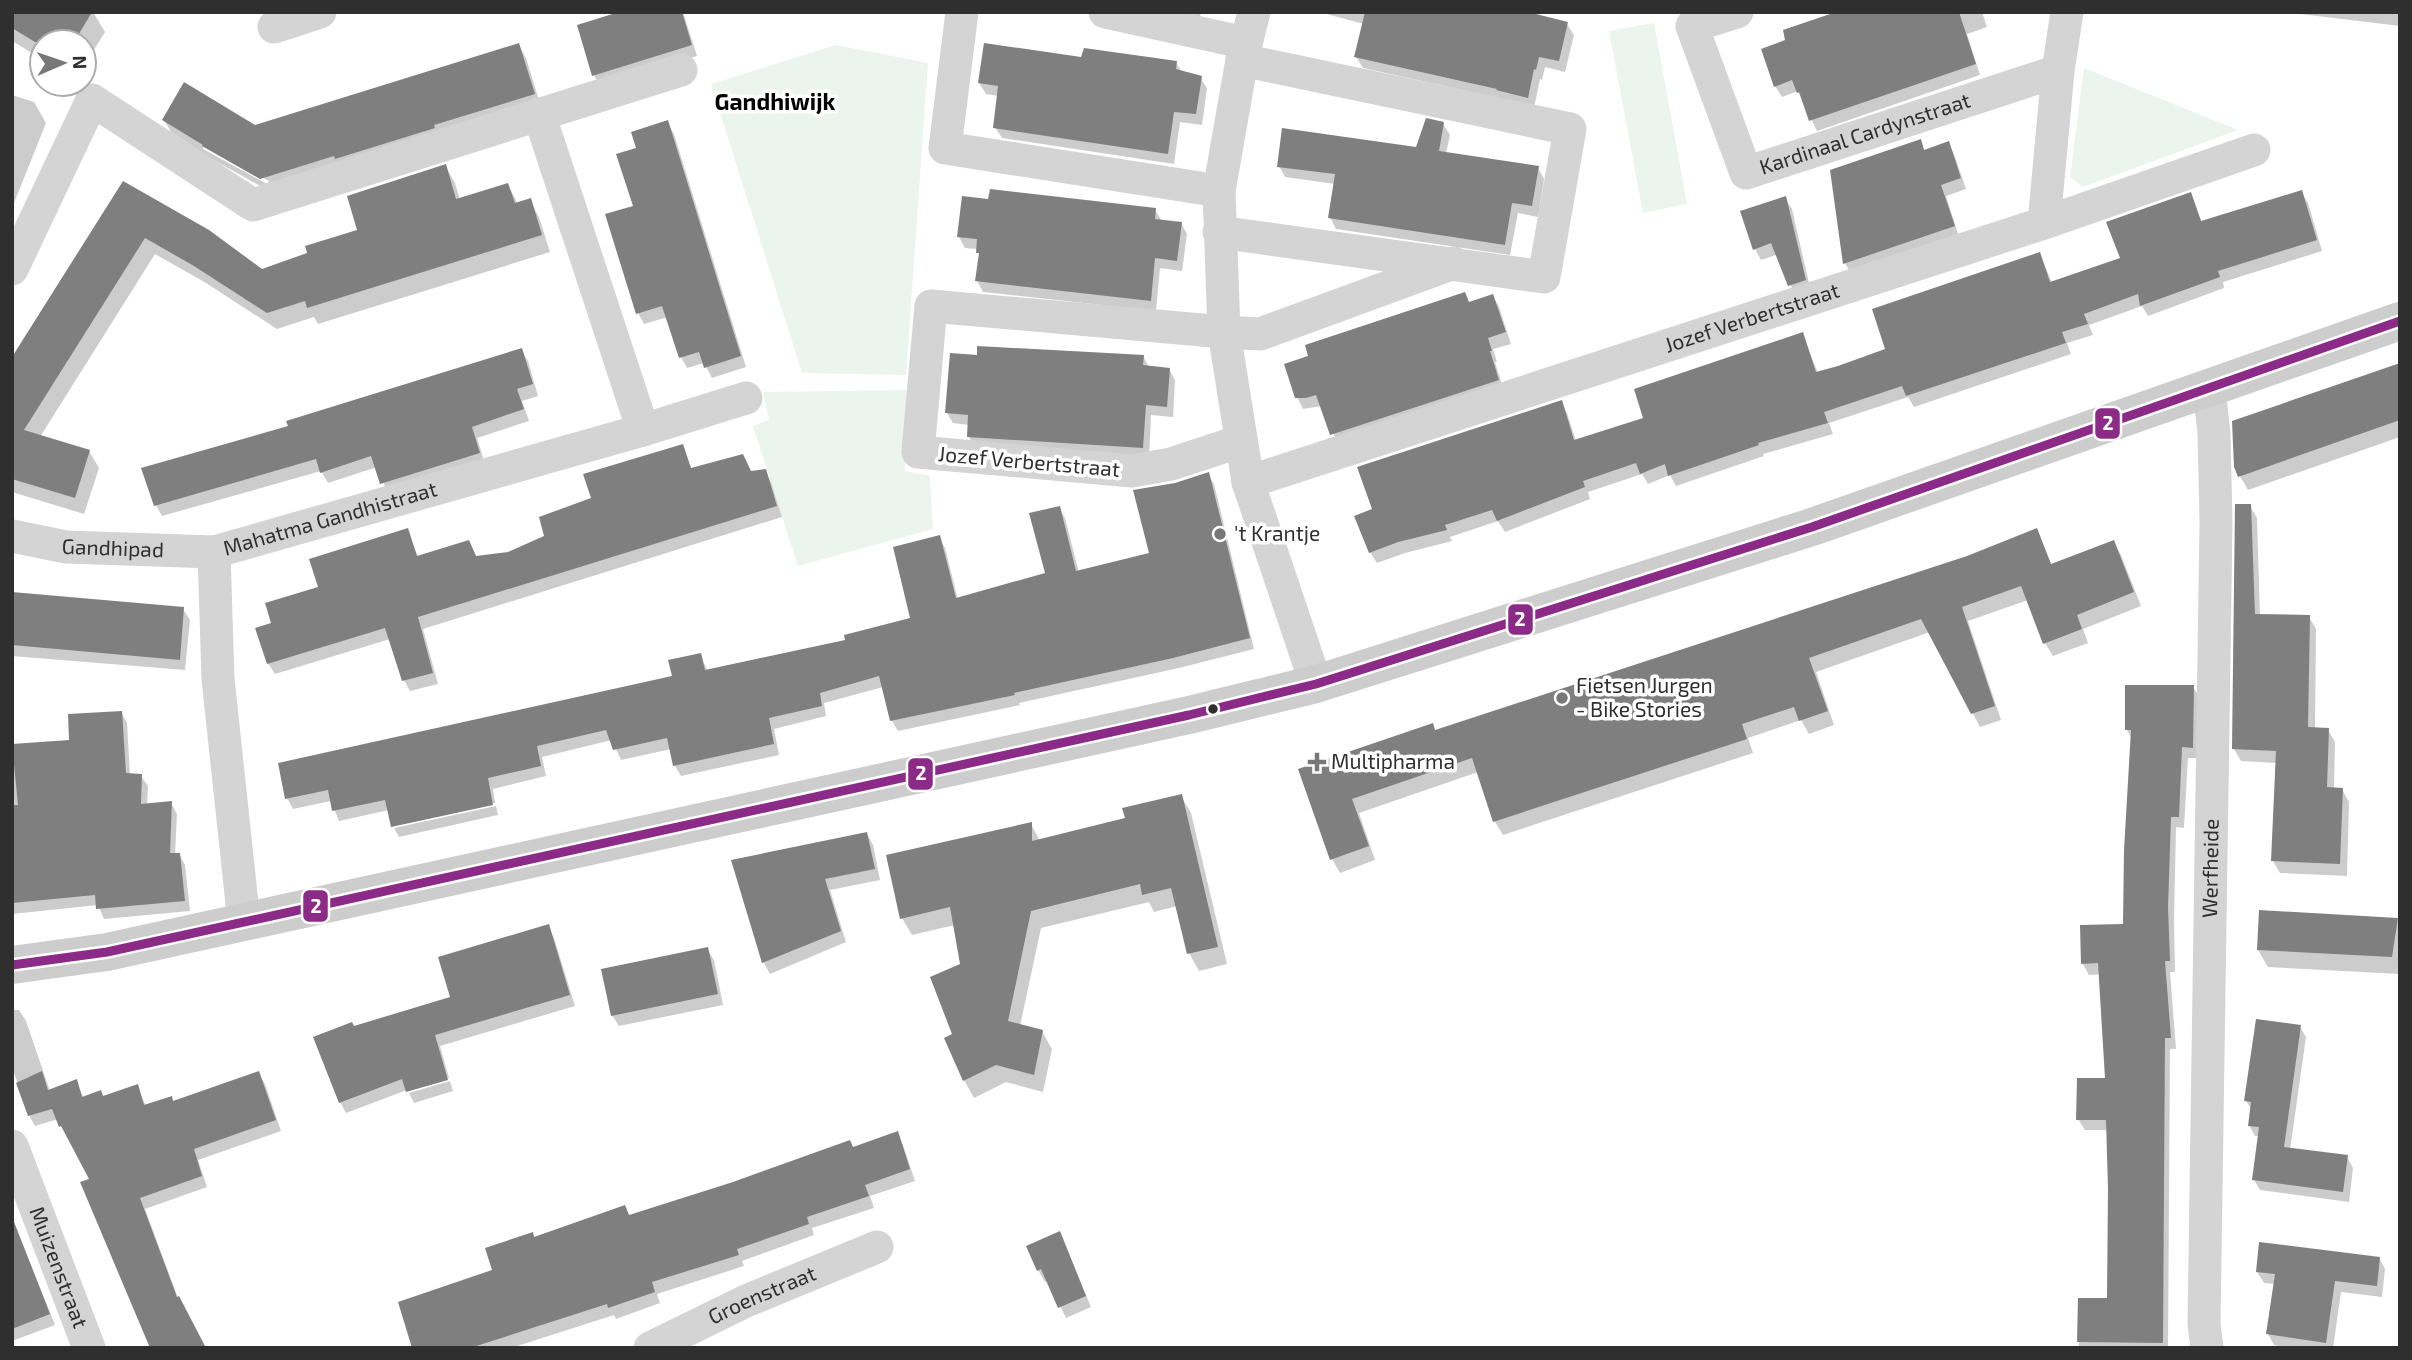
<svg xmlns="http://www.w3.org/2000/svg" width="2412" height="1360" viewBox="0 0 2412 1360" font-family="'Exo 2',sans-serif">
  <rect width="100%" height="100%" fill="#fff"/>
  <!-- green -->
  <path fill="#ecf5ed" d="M1654 23 1687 204 1643 213 1609 31Z
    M836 45 928 63 906 375 802 373 711 84Z
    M2084 68 2238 130 2083 187 2070 177Z
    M907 390 905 471 930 476 933 529 798 566 753 426 769 420 763 392Z"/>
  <!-- shadow -->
  <path fill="#0003" fill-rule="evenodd" d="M12 12H93L105 32 84 66V42H42V59L12 41Z
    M624 12H683L697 56 600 86 594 75Z
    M1178 12H1201L1200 17Z
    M1319 12H1519L1567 24 1574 35 1565 72 1545 67 1542 80 1540 79 1534 108 1503 99 1363 68 1356 57 1364 24Z
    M1841 12H1982L1987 27 1967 34 1980 75 1817 131 1798 91 1782 97 1775 86 1787 41Z
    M2283 12H2400V26Z
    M519 45 526 58 541 107 269 191 212 159 171 132 164 120 255 127ZM203 145 269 181 267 184 203 149Z
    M1082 59 1176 63 1182 72 1200 77 1207 88 1202 125 1180 122 1174 164 1002 138 995 127 998 96 986 94 979 83Z
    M12 95 34 102 46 123 12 208Z
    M667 122 674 134 746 367 712 378 704 363 687 368 681 357 668 317 644 324 638 313 635 207 639 149Z
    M1443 124 1450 135 1446 154 1538 168 1544 179 1538 217 1518 213 1510 255 1336 229 1330 217 1335 184 1285 177 1279 166 1417 149Z
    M1920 141 1925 151 1948 143 1954 154 1966 189 1946 196 1959 237 1851 274 1845 263Z
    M445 166 455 183 460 200 508 185 518 204 530 201 539 217 550 252 318 324 314 317 277 329 206 283 155 254 40 437 89 451 99 468 84 514 12 492V359L123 183 262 270 309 254 360 231Z
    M2301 192 2308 203 2322 251 2223 282 2224 288 2148 316 2142 306 2089 325 2093 335 2067 343 2071 354 1914 407 1908 397 1829 423 1833 434 1763 454 1764 456 1676 486 1670 475 1648 484 1642 474 1588 492 1590 499 1505 532 1498 521 1450 537 1452 541 1405 553 1377 563 1370 552 1374 511 1561 402 1567 413 1576 441 1646 419 1802 334 1818 373 1887 350 2040 254 2052 283 2122 259 2190 194 2202 223Z
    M1785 198 1792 209 1811 292 1796 296 1776 255 1761 260 1755 249 1742 212Z
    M1155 210 1162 221 1181 223 1187 234 1182 271 1160 268 1156 311 983 292 977 281 980 256 978 249 965 248 959 237Z
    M1493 296 1499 307 1511 344 1493 349 1497 362H1495L1504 391 1338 445 1322 406 1303 409 1297 397 1469 303Z
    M521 350 528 361 538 396 522 401 529 421 477 438 485 464 388 494 377 467 328 483 321 471 162 516 156 505 290 427Z
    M1143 356 1149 367 1169 369 1175 380 1173 417 1151 415 1149 459 975 448 969 437V425L953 423 947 413 979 357Z
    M2400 365V437L2248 490 2240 476Z
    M682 446 692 470 751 473 765 471 771 482 782 517 423 629 438 684 410 691 404 680 390 639 275 674 268 663 273 624 320 588 407 531 418 557 469 542 477 558 509 554 546 537 593 499Z
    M1208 474 1214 484 1254 649 1179 668 1019 703 1020 705 898 731 892 721 883 687 824 703 826 716 774 729 779 755 681 776 675 766 671 749 621 760 612 740 542 757 546 776 493 789 495 803 394 825V828L389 810 339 821 331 801 293 809 287 798 674 678 700 655 708 671 847 641 912 619 939 537 945 548 958 600 1047 574 1059 508 1065 518 1079 573 1151 554 1175 485Z
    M2250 506 2257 518 2260 616 2309 617 2316 629 2315 729 2328 730 2335 742 2334 789H2342L2349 802 2347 876 2280 873 2273 861 2278 763 2241 761 2234 749Z
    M2036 531 2052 566 2113 542 2121 555 2141 606 2083 629 2088 643 2053 656 2045 643 2028 600 1968 621 2001 720 1980 727 1930 632 1816 672 1834 725 1809 734 1801 720 1748 738 1753 753 1503 835 1495 822 1478 772 1359 813 1375 860 1340 873 1332 859 1300 770 1436 732 1968 558Z
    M12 594 183 609 190 620 185 670 12 656Z
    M2193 687 2200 698 2199 758H2188L2184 828 2176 827 2174 919 2175 972H2170L2176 1049H2170L2168 1348H2079V1300H2108V1130H2085L2078 1119 2107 1080 2101 974 2089 975 2083 964 2125 926 2132 739 2127 730Z
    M121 712 127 723 130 775 141 776 148 786 147 805 171 803 177 814 175 855 179 854 185 865 190 911 104 919 98 905 12 914V746L71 741Z
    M1181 796 1191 813 1227 964 1199 971 1189 953 1177 906 1154 912 1149 902 1041 928 1020 1026 1042 1031 1052 1049 1043 1092 1006 1082 974 1098 964 1080 954 1035 962 965 955 925 912 935 902 918 1031 824 1040 841 1127 819Z
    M496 806 498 815 399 837 394 828Z
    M867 834 873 845 880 880 830 890 846 942 770 974 764 963 734 861Z
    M2397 920 2400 925V974L2268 967 2258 950Z
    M548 926 554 938 575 1006 440 1046 449 1078 407 1090 346 1113 340 1102 452 998Z
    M707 949 714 960 723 1005 619 1026 612 1015Z
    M12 1010H19L26 1021 50 1091 76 1082 84 1098 101 1092 104 1098 137 1086 146 1106 174 1102 258 1073 265 1084 281 1131 198 1160 207 1187 145 1209 178 1298 92 1180 58 1119 35 1126 29 1115 12 1067Z
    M2300 1027 2306 1037 2290 1150 2347 1157 2353 1168 2349 1202 2260 1190 2254 1180 2259 1136H2255L2249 1125 2252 1110 2246 1101Z
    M450 1081 453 1091 414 1103 409 1093Z
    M897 1134 903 1145 915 1181 870 1196 874 1208 812 1228 814 1235 742 1261 744 1266 657 1294 660 1303 616 1319 614 1315 511 1348H414L495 1272 534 1239 630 1217Z
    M12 1217 55 1325 12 1341Z
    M1065 1244 1091 1307 1066 1318 1048 1280 1045 1282 1038 1270 1028 1247Z
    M2379 1258 2385 1269 2382 1297 2341 1292 2333 1348H2290L2274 1345 2268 1334 2275 1284 2264 1283 2257 1272Z"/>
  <!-- building -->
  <path fill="#7f7f7f" d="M12 12H92L74 42H35L12 28Z
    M619 12H682L692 45 592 76 577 25Z
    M1365 12H1528L1568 22 1559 61 1539 57 1536 70 1534 69 1528 98 1496 90 1497 89 1354 57Z
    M1836 12H1959L1976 64 1809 121 1799 92 1797 93 1792 80 1774 87 1761 49 1785 40 1783 30Z
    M519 43 535 94 434 125 435 128 335 159 334 156 260 179 202 146 203 145 162 120 184 82 255 125Z
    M984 43 1081 57 1084 48 1177 61 1176 69 1202 76 1196 114 1174 112 1168 154 993 128 998 86 978 83Z
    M1426 118 1444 122 1439 151 1539 166 1532 206 1512 203 1505 245 1328 218 1335 174 1277 167 1282 128 1416 147Z
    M668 120 741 356 704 368 699 352 679 358 662 306 636 314 605 214 633 206 616 154 636 148 631 132Z
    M1921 139 1924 150 1949 141 1961 178 1941 185 1955 226 1843 264 1830 170Z
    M446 164 456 199 508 183 515 203 531 198 542 235 307 308 305 301 267 313 194 266 145 238 24 430 90 450 75 498 12 479V357L123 181 209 230 262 269 307 253 305 246 357 230 347 196Z
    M990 189 1156 208 1155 219 1182 222 1177 261 1155 258 1151 301 975 281 979 253H976L977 239 957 237 962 196 988 199Z
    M2302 190 2317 240 2218 271 2220 277 2140 306 2138 294 2084 314 2088 324 2062 332 2066 343 1906 396 1902 386 1824 412 1828 423 1758 443 1759 445 1668 476 1665 464 1640 474 1636 463 1583 481 1585 487 1497 521 1492 510 1445 525 1447 530 1398 542 1369 553 1354 516 1372 509 1357 467 1562 400 1574 440 1643 418 1634 389 1803 332 1816 372 1838 366 1885 349 1872 309 2040 252 2050 282 2120 258 2106 222 2191 192 2201 221Z
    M1786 196 1806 280 1788 286 1771 243 1753 250 1740 211Z
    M1465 292 1469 302 1493 294 1506 332 1488 338 1492 351H1490L1499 380 1330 435 1316 395 1306 398H1295L1284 364 1308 356 1305 345Z
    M977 346 1144 355 1143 365 1170 368 1167 407 1146 405 1143 448 967 437 968 415 945 413 950 353 977 355Z
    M522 348 533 384 517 389 524 409 472 427 480 453 380 484 371 456 320 473 316 459 154 506 141 468 288 426 286 421Z
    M2400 363V420L2238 477 2234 467 2232 421Z
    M683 444 691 468 743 454 751 471 766 469 777 506 418 617 433 673 402 681 385 628 267 664 255 628 271 623 265 603 318 587 309 559 408 528 417 556 469 540 476 556 508 552 544 536 539 517 591 498 583 474Z
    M1209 472 1250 638 1173 658 1014 693 1015 695 890 721 879 676 820 693 822 706 769 718 774 744 673 766 667 738 613 750 606 730 537 746 541 766 488 778 493 805 391 827 385 800 332 811 328 790 285 799 278 763 672 676 668 660 701 653 705 670 845 640 844 635 910 618 893 547 940 535 956 598 1045 573 1029 513 1060 506 1076 571 1149 553 1133 490 1175 483Z
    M2235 504H2251L2255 614 2310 615 2308 727 2329 728 2327 787 2343 788 2340 864 2271 861 2276 751 2232 749Z
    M2037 528 2051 564 2114 540 2134 592 2077 615 2082 629 2043 644 2021 586 1962 607 1995 706 1971 714 1921 619 1809 658 1828 711 1799 721 1794 707 1742 724 1747 739 1493 822 1472 758 1352 799 1369 846 1330 860 1298 769 1433 723 1435 730 1967 556Z
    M12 592 184 607 180 660 12 645Z
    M2125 685H2194L2193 748 2182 747 2179 817H2171L2168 907 2170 961H2165L2171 1038H2165L2163 1343 2077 1342 2078 1298H2107L2108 1188 2106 1120H2076L2077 1078H2105L2098 963 2081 964 2080 925 2123 924 2124 850 2131 730H2125Z
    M122 711 126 773 142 774 141 804 172 801 170 853H180L185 901 96 909 95 895 12 903V805H18L12 744 69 740 68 714Z
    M1182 794 1218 947 1187 954 1171 888 1142 895 1140 884 1031 911 1008 1021 1043 1030 1034 1075 996 1065 963 1081 944 1038 952 1034 930 977 960 964 950 907 900 919 886 855 1032 822V841L1125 818 1122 808Z
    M867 832 875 869 825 879 841 931 762 963 731 860Z
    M2259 910 2398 918 2392 957 2257 950Z
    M549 924 570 995 435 1035 448 1080 406 1092 402 1079 339 1103 313 1037 352 1022 354 1026 450 997 438 957Z
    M708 947 718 994 611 1016 601 969Z
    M2256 1019 2301 1025 2284 1147 2348 1155 2343 1192 2252 1180 2259 1127 2248 1126 2251 1102 2244 1101Z
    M42 1071 48 1090 77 1079 82 1097 101 1090 103 1096 138 1084 144 1105 172 1096 173 1101 259 1071 276 1120 194 1149 202 1176 140 1198 177 1297 179 1296 206 1348H150L80 1182 89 1179 61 1126 59 1127 52 1109 28 1116 16 1083Z
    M898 1131 910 1169 865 1185 869 1196 807 1217 809 1224 737 1249 739 1255 652 1282 655 1292 608 1308 607 1304 470 1348H412L398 1302 492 1270 485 1248 533 1232 534 1237 625 1205 629 1215 733 1182 850 1140 853 1147Z
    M14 1222 50 1314 12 1329V1223Z
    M1060 1231 1086 1296 1058 1308 1041 1269 1037 1271 1026 1246Z
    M2259 1242 2380 1257 2377 1286 2335 1281 2326 1343 2266 1334 2275 1274 2256 1272Z"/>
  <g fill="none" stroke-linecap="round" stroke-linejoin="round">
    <!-- street -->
    <g stroke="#d4d4d4" stroke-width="33">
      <path d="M962 12 945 148 1219 191"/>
      <path d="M1105 12 1246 43"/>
      <path d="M1254 12 1242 60 1219 191 1224 332 1248 482 1316 684"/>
      <path id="s1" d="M1737 12 1692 26 1746 173 2058 71"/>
      <path d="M274 27 320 12"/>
      <path d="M539 114 643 430"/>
      <path d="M2044 223 2058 71 2067 12"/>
      <path d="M1219 232 1544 277 1570 129 1242 60"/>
      <path d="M12 269 92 100 253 205 681 70"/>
      <path d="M1241 441 1171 464 1132 471 918 452 931 306 1224 332 1260 334 1454 263"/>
      <path id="s2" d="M1248 482 2044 223 2254 150"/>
      <path id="s3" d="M12 536 66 547 214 552 643 430 746 398"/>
      <path d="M214 552 218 679 244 922"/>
      <path id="s4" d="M12 1146 89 1348"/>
      <path id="s5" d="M650 1348 746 1301 877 1247"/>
      <path id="s6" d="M2207 1348 2204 1324 2216 523 2214 433 2209 389"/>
    </g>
    <!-- secondary -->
    <path stroke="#cdcdcd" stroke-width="38" d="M12 965 107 952 1189 715 1316 684 1812 527 2400 321"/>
    <!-- bus-1 casing -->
    <g stroke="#fff" stroke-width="14">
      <path id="bus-1" d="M12 965 107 952 1189 715 1316 684 1812 527 2400 321"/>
    </g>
    <!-- bus-1 -->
    <use href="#bus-1" stroke="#8c2b87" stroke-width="9"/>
  </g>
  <!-- markers -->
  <g fill="#787878" stroke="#fff" stroke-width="2.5">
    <circle cx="1220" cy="534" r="7"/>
    <circle cx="1562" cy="698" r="7"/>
    <path d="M1313.5 751.5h7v7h7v7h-7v7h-7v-7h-7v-7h7z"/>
  </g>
  <circle fill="#2f2f2f" stroke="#fff" stroke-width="2.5" cx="1213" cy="709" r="6"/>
  <g text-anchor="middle" stroke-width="7" stroke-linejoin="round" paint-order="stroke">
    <!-- street labels -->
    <g font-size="21" fill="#2f2f2f" stroke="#fff">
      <text dy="7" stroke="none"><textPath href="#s1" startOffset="329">Kardinaal Cardynstraat</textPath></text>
      <text dy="7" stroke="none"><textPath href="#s2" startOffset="530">Jozef Verbertstraat</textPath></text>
      <text transform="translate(1029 462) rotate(5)" y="7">Jozef Verbertstraat</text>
      <text dy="7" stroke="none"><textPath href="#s3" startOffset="324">Mahatma Gandhistraat</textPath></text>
      <text dy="7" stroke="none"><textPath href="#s3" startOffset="102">Gandhipad</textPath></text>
      <text dy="7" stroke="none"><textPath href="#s6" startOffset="480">Werfheide</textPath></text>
      <text dy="7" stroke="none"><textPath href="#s4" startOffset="130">Muizenstraat</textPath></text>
      <text dy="7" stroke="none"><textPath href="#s5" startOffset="124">Groenstraat</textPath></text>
    </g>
    <!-- poi labels -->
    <g font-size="21" fill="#2f2f2f" stroke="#fff" text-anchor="start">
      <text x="1234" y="541">'t Krantje</text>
      <text x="1576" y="693">Fietsen Jurgen<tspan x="1576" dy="24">- Bike Stories</tspan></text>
      <text x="1331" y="769">Multipharma</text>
    </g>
    <!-- neighbourhood labels -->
    <g font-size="23" font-weight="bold" fill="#000" stroke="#fff">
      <text x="775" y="110">Gandhiwijk</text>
    </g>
  </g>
  <g stroke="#fff" stroke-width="2.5">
    <rect x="2094" y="407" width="27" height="33" rx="7" fill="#8c2b87"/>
    <rect x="1507" y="603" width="27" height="33" rx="7" fill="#8c2b87"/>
    <rect x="907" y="757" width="27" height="34" rx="7" fill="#8c2b87"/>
    <rect x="302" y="889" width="27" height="34" rx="7" fill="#8c2b87"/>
  </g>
  <g font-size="19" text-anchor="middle" font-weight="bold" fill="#fff">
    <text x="2108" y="430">2</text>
    <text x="1520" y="626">2</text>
    <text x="921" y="780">2</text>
    <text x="316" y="913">2</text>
  </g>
  <!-- border -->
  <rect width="2412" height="1360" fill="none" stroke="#2f2f2f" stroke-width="28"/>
  <!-- north arrow -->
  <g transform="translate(63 63) rotate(88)"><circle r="33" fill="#ffffff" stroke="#acacac" stroke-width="2"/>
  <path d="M0-5L12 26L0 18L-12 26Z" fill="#787878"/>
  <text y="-10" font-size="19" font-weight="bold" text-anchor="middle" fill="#2f2f2f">N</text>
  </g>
</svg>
